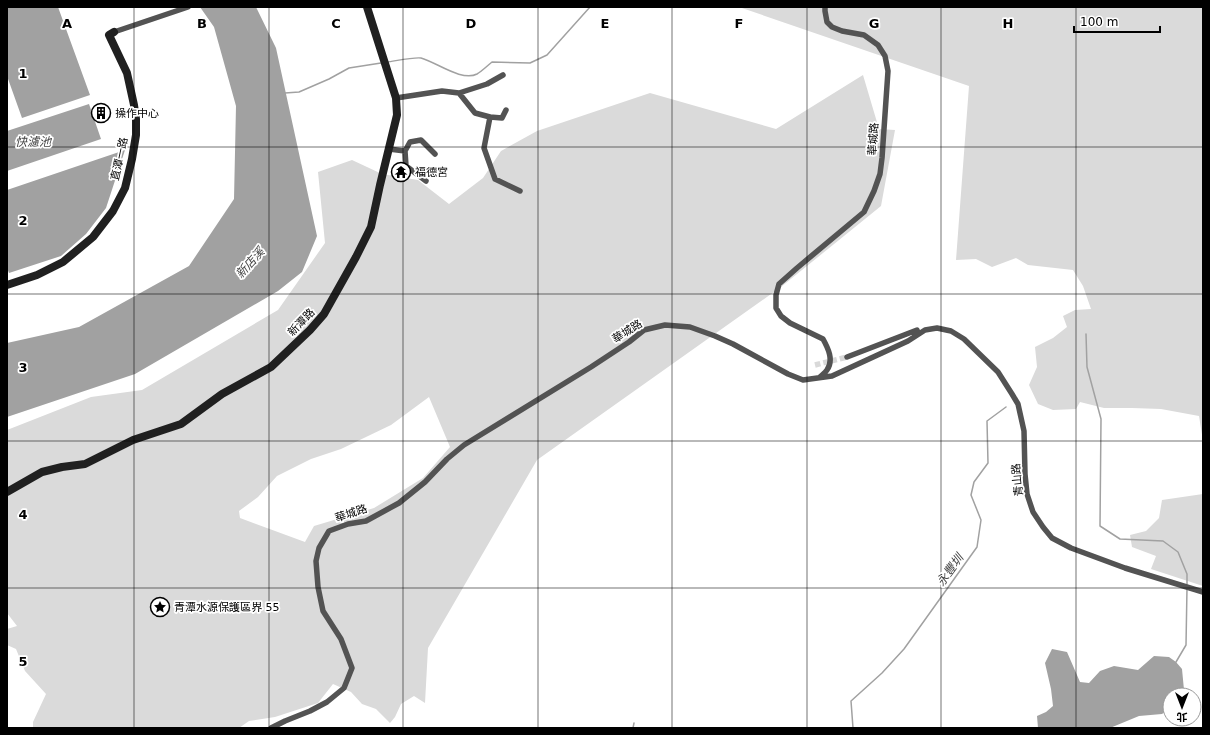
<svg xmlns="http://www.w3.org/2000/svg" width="1210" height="735" viewBox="0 0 1210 735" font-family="'DejaVu Sans','Noto Sans TC',sans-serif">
  <rect width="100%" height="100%" fill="#fff"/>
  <!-- green -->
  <path fill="#dadada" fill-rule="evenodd" d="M739 7H1203V441L1199 416 1161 409 1132 408H1104L1080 402 1076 409 1053 410 1038 404 1029 385 1037 367 1035 347 1053 338 1067 327 1063 316 1075 310 1091 309 1083 286 1073 270 1028 265 1016 258 992 267 976 259 956 260 969 86Z
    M863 75 879 129 895 130 881 206 781 287 537 460 428 648 425 703 414 696 401 704 395 717 390 723 376 709 362 704 351 692 333 684 318 703 275 717 249 721 239 728H33V722L46 694 25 671 16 649 7 645V629L17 626 7 613V430L91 397 142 390 278 310 325 243 318 172 352 160 382 174 418 180 449 204 483 178 501 151 537 131 650 93 776 129ZM429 397 450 447 423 478 374 508 314 526 305 542 240 518 239 511 258 497 277 476 311 459 341 449 391 425Z
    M1203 494V586L1151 569 1156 556 1132 547 1130 535 1146 531 1159 518 1162 500Z"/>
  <!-- water -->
  <path fill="#a1a1a1" d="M7 7H58L90 95 22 118 7 76Z
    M200 7H256L276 48 317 236 302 272 278 291 135 374 7 417V343L79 327 189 266 234 199 236 106 214 27Z
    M89 104 101 139 7 171V131Z
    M125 150 106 208 86 234 61 256 9 273 7 268V190Z
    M1052 649 1067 652 1080 682 1089 683 1100 671 1114 666 1138 670 1154 656 1169 657 1176 662 1182 669 1184 690 1181 695H1170V708L1162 714 1139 716 1110 728H1038L1037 716 1046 712 1053 706 1051 689 1045 663Z"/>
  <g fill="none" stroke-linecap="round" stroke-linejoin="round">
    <!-- stream -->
    <path stroke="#a1a1a1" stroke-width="1.5" d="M387 62C395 61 414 57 421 58 436 62 462 82 477 74 482 71 487 66 492 62L530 63 547 55 590 7
      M285 93 299 92 329 79 349 68 381 63
      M1086 334 1087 367 1101 419 1100 526 1120 539 1163 541 1178 552 1187 574V584
      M1176 662 1186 645 1187 588
      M633 728 634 723
      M853 728 851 701 882 673 904 649 977 547 981 520 971 495 974 482 988 463 987 421 1006 407"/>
    <!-- street-tunnel -->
    <path stroke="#d9d9d9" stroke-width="5.5" stroke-dasharray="5.5 3" stroke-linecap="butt" d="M815 365 847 357"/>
    <!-- street -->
    <path stroke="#535353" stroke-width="5.5" d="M114 32 188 7
      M459 93 487 84 503 75
      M396 98 442 91 459 93 475 113 490 117 484 148 495 179 520 191
      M490 117 502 118 506 110
      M389 149 405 151 410 142 421 140 435 154
      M405 151 406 166 426 181
      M847 357 917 330
      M820 377C822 375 825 373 827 370 834 360 828 348 823 339L790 323 781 316 776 308V295L779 284 797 268 864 212 874 191 880 174 882 158 888 71 885 56 878 45 864 35 842 31 832 27 827 22 825 11V7
      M271 728 285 721 310 711 327 702 344 688 352 668 341 639 323 611 318 587 316 561 319 548 329 531 348 524 366 521 399 503 425 482 447 459 464 445 591 367 629 342 644 330 665 325 690 327 715 336 733 344 788 374 803 380 832 376 908 341 925 330 937 328 951 331 964 339 998 372 1012 394 1018 404 1024 431 1025 474 1027 494 1033 512 1043 527 1052 538 1071 548 1125 568 1203 592"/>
    <!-- secondary -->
    <path stroke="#202020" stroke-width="8" d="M7 285 37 275 63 262 93 237 113 211 125 188 132 159 136 135V119L134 105 127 73 109 35 114 32
      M7 492 42 472 62 467 85 464 133 440 181 424 222 394 271 367 310 330 324 314 356 257 371 227 380 185 397 115 396 98 367 7"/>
  </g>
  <!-- grid -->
  <path fill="none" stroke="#000" stroke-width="1" stroke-opacity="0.55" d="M134 7V728M269 7V728M403 7V728M538 7V728M672 7V728M807 7V728M941 7V728M1076 7V728M7 147H1203M7 294H1203M7 441H1203M7 588H1203"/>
  <!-- icons -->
  <defs>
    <g id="building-ring" transform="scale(1)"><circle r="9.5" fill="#fff" stroke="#000" stroke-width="1.5"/><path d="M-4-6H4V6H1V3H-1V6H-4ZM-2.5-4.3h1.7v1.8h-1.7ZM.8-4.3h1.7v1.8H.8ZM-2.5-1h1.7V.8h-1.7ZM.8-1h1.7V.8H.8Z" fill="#000"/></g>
    <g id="temple-ring" transform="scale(1)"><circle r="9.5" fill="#fff" stroke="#000" stroke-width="1.5"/><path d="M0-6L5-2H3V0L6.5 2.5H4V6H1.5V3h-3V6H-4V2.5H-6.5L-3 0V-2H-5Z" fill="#000"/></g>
    <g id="sight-ring" transform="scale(1)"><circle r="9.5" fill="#fff" stroke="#000" stroke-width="1.5"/><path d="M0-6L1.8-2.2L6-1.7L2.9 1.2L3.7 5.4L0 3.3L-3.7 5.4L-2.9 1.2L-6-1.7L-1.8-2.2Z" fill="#000"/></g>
  </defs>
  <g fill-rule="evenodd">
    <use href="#building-ring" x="101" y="113"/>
    <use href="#temple-ring" x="401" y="172"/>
    <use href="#sight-ring" x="160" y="607"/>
  </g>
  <g text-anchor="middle" stroke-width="3.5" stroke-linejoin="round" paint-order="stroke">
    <!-- poi labels -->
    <g font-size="11" fill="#000" stroke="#fff" text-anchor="start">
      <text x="115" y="117">操作中心</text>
      <text x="415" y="176">福德宮</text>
      <text x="174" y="611">青潭水源保護區界 55</text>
    </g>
    <!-- street labels -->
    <g font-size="11" fill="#000" stroke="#fff">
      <text transform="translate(873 139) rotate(-86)" y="4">華城路</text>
      <text transform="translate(119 159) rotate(-78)" y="4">直潭一路</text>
      <text transform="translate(301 322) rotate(-46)" y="4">新潭路</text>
      <text transform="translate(627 331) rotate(-32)" y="4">華城路</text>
      <text transform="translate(1017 480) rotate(-96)" y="4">青山路</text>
      <text transform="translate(351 513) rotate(-18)" y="4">華城路</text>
    </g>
    <!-- water labels -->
    <g font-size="12" font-style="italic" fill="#424242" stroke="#fff">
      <text x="33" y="146">快濾池</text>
      <text transform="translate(250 263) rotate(-48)" y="4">新店溪</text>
      <text transform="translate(950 570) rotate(-54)" y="4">永豐圳</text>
    </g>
  </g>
  <g font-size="13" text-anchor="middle" font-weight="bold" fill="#000" stroke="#fff" stroke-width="3.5" stroke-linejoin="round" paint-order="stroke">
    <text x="67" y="28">A</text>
    <text x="202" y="28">B</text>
    <text x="336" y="28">C</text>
    <text x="471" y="28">D</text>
    <text x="605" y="28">E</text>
    <text x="739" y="28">F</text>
    <text x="874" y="28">G</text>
    <text x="1008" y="28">H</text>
    <text x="23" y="78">1</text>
    <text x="23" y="225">2</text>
    <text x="23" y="372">3</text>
    <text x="23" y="519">4</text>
    <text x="23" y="666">5</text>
  </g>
  <!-- border -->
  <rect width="1210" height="735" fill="none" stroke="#000000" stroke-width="16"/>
  <!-- north arrow -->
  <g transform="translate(1182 707) rotate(180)"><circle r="19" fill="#ffffff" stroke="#999999"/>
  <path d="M0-3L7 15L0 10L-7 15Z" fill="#000000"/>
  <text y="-6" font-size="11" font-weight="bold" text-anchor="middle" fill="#000000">北</text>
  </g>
  <!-- scale -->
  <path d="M1074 26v6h86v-6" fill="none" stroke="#000000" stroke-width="2"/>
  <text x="1080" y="26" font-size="12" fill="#000000" stroke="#ffffff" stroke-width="3" paint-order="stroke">100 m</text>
</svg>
